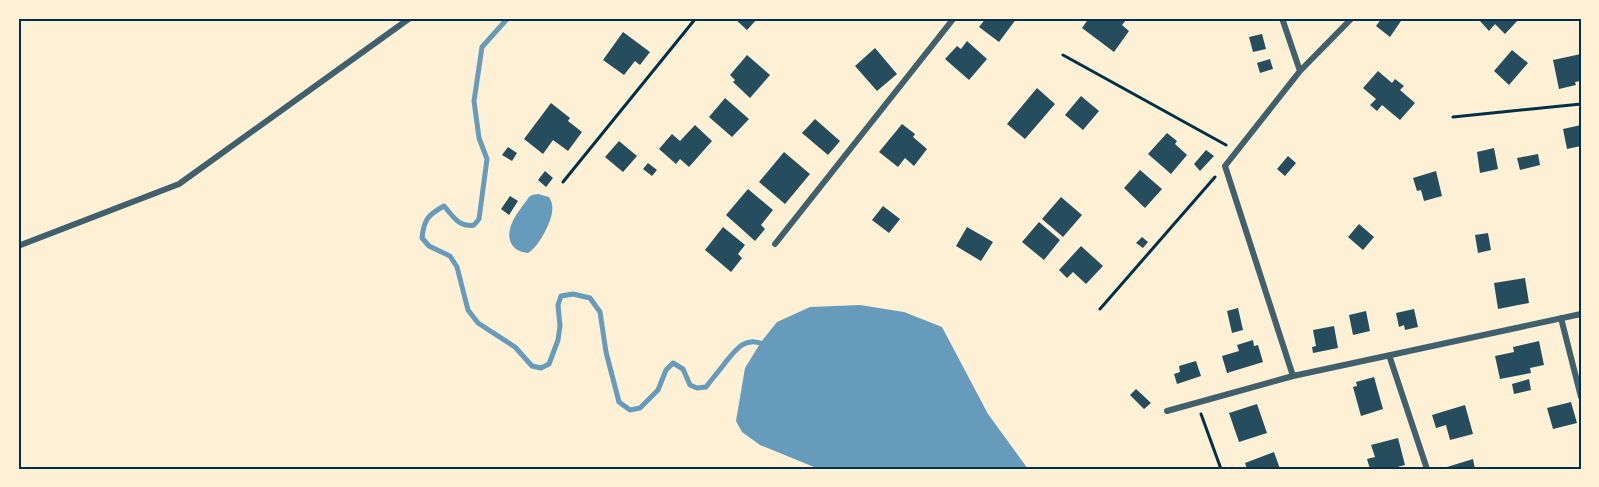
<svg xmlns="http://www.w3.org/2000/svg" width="1599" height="487" viewBox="0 0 1599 487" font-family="Helvetica,sans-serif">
  <rect width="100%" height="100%" fill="#fdf0d5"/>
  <!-- water -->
  <path fill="#669bbc" d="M538 194 549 197C552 202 553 206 552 212 551 223 538 248 528 253 520 252 515 250 511 243 504 227 520 210 529 197L532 195Z
    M860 305 904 312 942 327 988 414 1028 469H819L760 445 742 432 736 421 745 368 761 342 777 322 810 307Z"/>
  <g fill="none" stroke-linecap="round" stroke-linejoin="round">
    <!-- stream -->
    <path stroke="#669bbc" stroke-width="5" d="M508 18 482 47 474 101 479 138 487 159 479 219 474 225C459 228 453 216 444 206 428 215 424 219 422 238L429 246 450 256 457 267 468 310 478 323 515 347 532 366 541 368 549 364 558 340 560 326 558 305 561 296 573 294 590 298 600 312 606 352 619 402 630 410 640 408 658 390 666 370 673 363 683 369 690 385 697 388 706 387C712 379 719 371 725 363 736 349 746 335 765 345"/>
  </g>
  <!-- building -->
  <path fill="#264d5e" d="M734 18H758L747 30Z
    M986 18H1017L999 42 979 27Z
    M1089 18H1123L1126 20 1122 25 1129 31 1114 52 1082 28Z
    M1382 18H1403L1390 37 1376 26Z
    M1482 18H1520L1505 34 1495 24 1489 31 1480 21Z
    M623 32 650 52 640 65 635 61 624 75 603 60Z
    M1262 34 1266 49 1253 52 1249 37Z
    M967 41 987 59 969 80 945 59 957 46 961 49Z
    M875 48 897 74 877 91 855 66Z
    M1512 50 1528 63 1509 85 1494 71Z
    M1581 54V81L1575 82 1576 85 1559 89 1553 60Z
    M747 55 770 75 750 98 733 82 735 80 730 75Z
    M1270 59 1273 69 1260 73 1257 63Z
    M1378 71 1392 83 1395 79 1404 86 1400 90 1415 103 1400 120 1382 105 1377 111 1370 105 1376 99 1363 88Z
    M1037 88 1055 104 1025 139 1007 124Z
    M1081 96 1099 111 1083 130 1065 115Z
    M725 98 749 119 732 137 709 117Z
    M551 103 570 118 568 121 582 132 568 151 553 140 543 154 524 139Z
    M815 119 840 141 828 155 802 133Z
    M902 124 915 134 913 137 927 149 914 166 905 158 898 167 879 152Z
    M695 125 712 141 689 167 680 159 676 164 659 149 672 134 680 141Z
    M1581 125V146L1567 149 1563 129Z
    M1167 133 1177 141 1175 144 1187 155 1171 174 1148 154Z
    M619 141 637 156 623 172 605 157Z
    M508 147 517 153 512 161 502 155Z
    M1494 148 1498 169 1480 173 1477 152Z
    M1206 150 1214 156 1200 171 1194 164Z
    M784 152 810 174 785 204 759 182Z
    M1538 154 1540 165 1520 170 1517 158Z
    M1288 156 1296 163 1285 176 1277 169Z
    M648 163 657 170 652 176 643 169Z
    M1140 170 1162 189 1145 208 1124 188Z
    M545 171 553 178 546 187 538 180Z
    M1436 171 1442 196 1424 201 1421 190 1417 191 1413 178Z
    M748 189 773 210 761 225 765 229 755 241 726 215Z
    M510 196 518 201 509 215 501 209Z
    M1061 197 1082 215 1063 237 1042 219Z
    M883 206 900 219 889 233 872 220Z
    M1039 222 1060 240 1044 260 1022 242Z
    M1359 224 1374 237 1363 250 1348 237Z
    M723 227 745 245 738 254 742 258 731 272 705 250Z
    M967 227 993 242 981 261 956 246Z
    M1488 233 1491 250 1478 253 1475 235Z
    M1142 237 1148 242 1143 248 1136 243Z
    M1081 246 1103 266 1086 284 1073 272 1067 278 1059 270Z
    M1525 278 1529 303 1498 309 1494 283Z
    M1238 308 1243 330 1232 333 1227 311Z
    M1414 309 1418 327 1405 330 1404 325 1399 327 1396 313Z
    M1366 311 1370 331 1353 335 1349 315Z
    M1334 326 1338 348 1313 353 1312 347 1316 346 1313 330Z
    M1253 340 1254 346 1258 345 1263 362 1227 373 1222 356 1239 351 1237 345Z
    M1539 341 1544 365 1530 368 1531 373 1500 379 1495 356 1514 352 1513 347Z
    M1196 361 1201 376 1177 384 1174 374 1180 372 1179 366Z
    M1374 377 1383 409 1361 416 1353 387 1357 386 1356 382Z
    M1529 379 1531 390 1514 394 1512 384Z
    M1136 389 1151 403 1144 409 1130 395Z
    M1571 402 1577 423 1553 429 1547 408Z
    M1257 404 1267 433 1239 442 1229 413Z
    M1465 405 1473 434 1450 440 1446 425 1436 428 1432 415Z
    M1398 438 1405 465 1390 469H1370L1367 459 1375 457 1371 445Z
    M1274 452 1280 469H1247L1245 463Z
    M1473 459 1475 469H1448L1447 467Z"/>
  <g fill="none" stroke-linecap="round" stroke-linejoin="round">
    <!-- path -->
    <path stroke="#003049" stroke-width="3" d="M1063 55 1226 145
      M1453 117 1581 104
      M563 182 696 18
      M1100 309 1215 177
      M1201 414 1221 469"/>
    <!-- minor -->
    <path stroke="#3f606c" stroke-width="6" d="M1282 18 1300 71
      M775 244 954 18
      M18 246 179 184 410 18
      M1561 318 1581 397
      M1389 355 1427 469
      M1293 376 1225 166 1300 71 1352 18
      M1167 411 1293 376 1581 314"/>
  </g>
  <!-- border -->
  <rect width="1599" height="487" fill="none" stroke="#fdf0d5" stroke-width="39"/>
  <rect x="20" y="20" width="1560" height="448" fill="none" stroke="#003049" stroke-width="2"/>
</svg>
